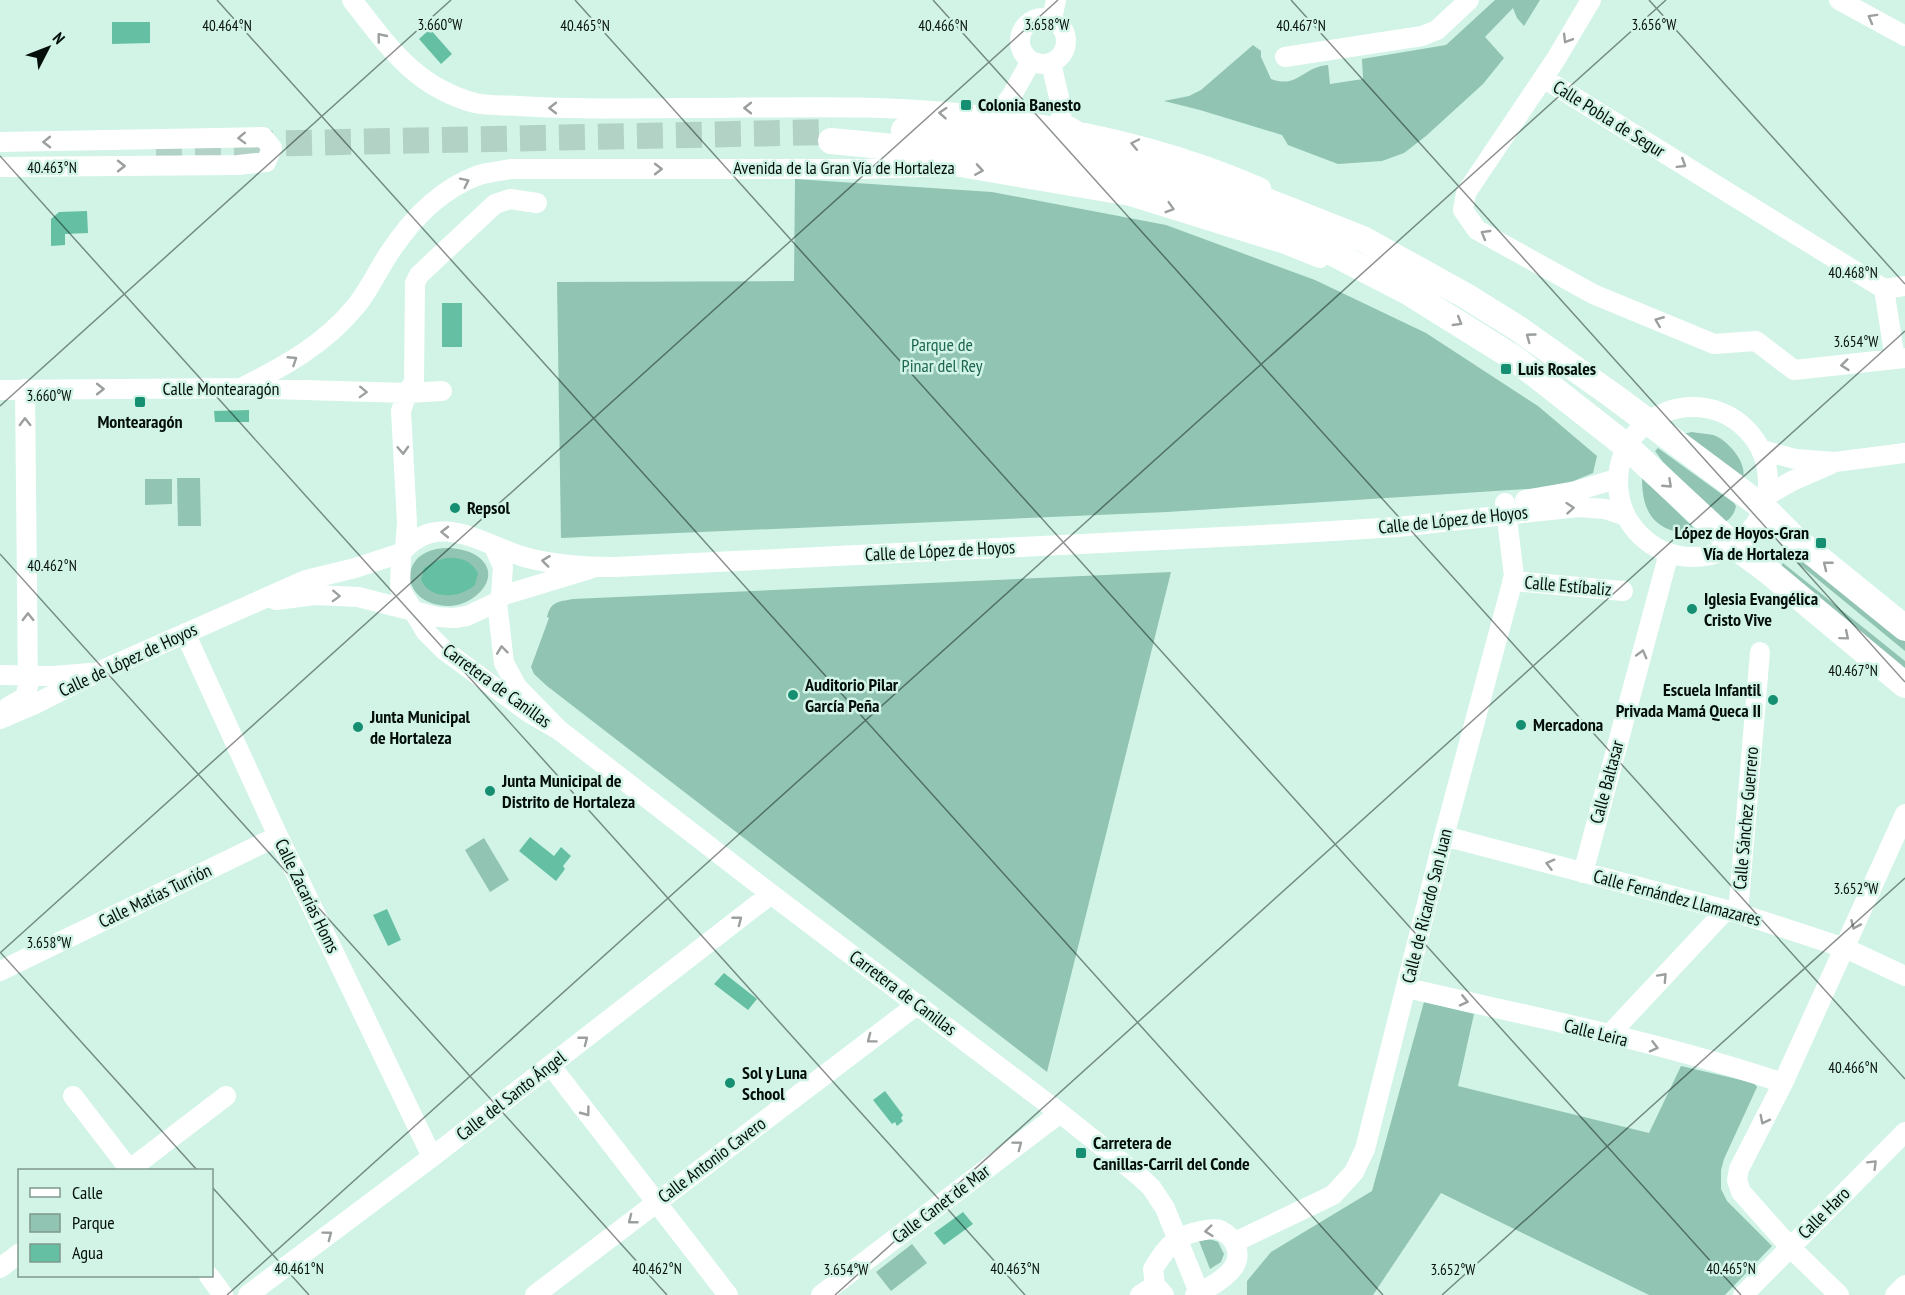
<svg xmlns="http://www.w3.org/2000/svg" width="1905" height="1295" viewBox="0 0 1905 1295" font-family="'PT Sans Narrow',sans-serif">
  <rect width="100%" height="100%" fill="#d1f4e7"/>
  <!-- green -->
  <path fill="#91c4b2" d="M1495 0H1540L1524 26 1517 18 1513 8 1485 37 1504 58 1483 84 1426 136 1404 153 1382 161 1338 164 1288 145 1282 135 1200 110 1164 101 1189 96 1201 90 1253 45 1261 51V57L1271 79C1298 89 1302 67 1328 65L1330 84 1363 79 1362 59 1446 45Z
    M795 179 992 192 1166 225 1315 280 1426 333 1538 406 1597 456 1593 473 1559 487 1167 512 561 538 557 282 794 281Z
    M1692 432C1700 434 1708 433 1716 436 1729 442 1747 463 1743 477L1683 434Z
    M1658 448 1734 503 1736 506C1735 512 1731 519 1725 522L1663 462 1655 451Z
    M1642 477 1698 532 1696 535C1685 536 1678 533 1668 529 1646 520 1642 499 1642 477Z
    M177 478H200L201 526H178Z
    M145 479H172V504L145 505Z
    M451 548C460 549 470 551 477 556 506 576 473 607 448 606 396 604 398 545 451 548Z
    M1794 549 1905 640V651L1788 555Z
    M1783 563 1905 661V672L1779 569Z
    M1171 572 1047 1072 547 686 534 674 531 667 549 618 547 617C551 601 558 602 573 599Z
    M484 838 509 880 490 892 465 850Z
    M1424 1002 1474 1014 1458 1086 1649 1133 1681 1066 1754 1083 1757 1087 1724 1159 1721 1170V1189L1727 1201 1772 1246 1725 1295H1649L1441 1193 1373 1295H1247V1281L1271 1252 1372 1191Z
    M1210 1239 1218 1242 1224 1254 1221 1262 1210 1269 1199 1241Z
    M912 1244 927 1263 891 1291 876 1272Z"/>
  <!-- water -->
  <path fill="#65c0a3" d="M112 22H150V43L112 44Z
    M430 29 452 54 441 64 419 39Z
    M87 211 88 233 65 234V245L51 246V219L59 212Z
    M442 303H462V347H442Z
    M249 410V422H215L214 411Z
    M446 558C459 557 471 560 478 573L475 585C460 598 431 601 421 580L424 568 436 561Z
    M530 837 554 856 561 847 571 856 563 866 565 869 556 881 519 851Z
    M387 909 401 940 388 946 373 915Z
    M724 973 757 999 748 1010 714 984Z
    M885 1091 903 1115 901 1118 903 1121 897 1126 895 1122 892 1124 873 1100Z
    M963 1212 973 1224 944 1245 934 1233Z"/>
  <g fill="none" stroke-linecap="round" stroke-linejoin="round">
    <!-- major-tunnel -->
    <path stroke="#b2d2c6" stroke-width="26" stroke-dasharray="26 13" stroke-linecap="butt" d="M247 144 832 132
      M156 156 267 154"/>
    <!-- minor -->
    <path stroke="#fff" stroke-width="20" d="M352 0C388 46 415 87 475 103 489 106 505 105 519 106 575 110 631 108 688 108 784 108 886 103 982 116 1078 128 1173 149 1261 188
      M1591 0 1556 59 1466 193 1463 210 1477 230 1593 294 1714 344 1756 341 1794 370 1895 359
      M1839 0 1905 36
      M1020 41a23 23 0 1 1 46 0a23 23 0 1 1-46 0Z
      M1052 19 1056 0
      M1285 57 1422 36 1437 30 1469 0
      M1051 63 1060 102 1062 122 1079 132
      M1543 78 1884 289
      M982 116 1000 111 1012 95 1031 61
      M0 142 263 137 272 148 266 162 238 165 0 167
      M1884 289 1895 359 1905 358
      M1884 289 1905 286
      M241 388C285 366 325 344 356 306 369 290 377 272 388 255 410 221 440 189 479 175 489 172 501 171 511 169H863L954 166 1130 196 1285 244 1320 258
      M0 390 241 388 407 393 442 391
      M1618 482a75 75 0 1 1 150 0a75 75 0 1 1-150 0Z
      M1762 450 1795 459 1835 462 1905 453
      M1768 495 1792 481 1831 464
      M1525 500 1576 491 1616 479
      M405 548 407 523 401 411 407 393 414 382 415 283 419 275 495 204 510 199 537 203
      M1512 581 1623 591
      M501 596 590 569
      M276 600 315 595 358 597 437 617 454 618 467 616 497 602 501 596 503 567 494 547
      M497 602 504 663 517 687 559 730 771 894 1060 1113 1138 1175 1151 1187 1165 1208 1200 1295
      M185 633 278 836 432 1157
      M0 675 54 676 89 673
      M8 707 25 697 28 686 25 389
      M0 719 35 704 98 672 306 580 355 568 401 553
      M559 730 528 712 444 650 426 632 400 589 401 553C439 507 485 547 528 558 555 565 587 567 615 567L1282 534 1398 527 1578 507 1605 509 1623 515
      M1444 836 1738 913 1845 948 1905 976
      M1583 873 1669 553
      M1738 913 1760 652
      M0 971 278 836
      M1407 988C1533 1017 1661 1042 1783 1083
      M1609 1035 1725 911
      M551 1066 728 1295
      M73 1096 130 1170
      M129 1170 226 1096
      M1235 1242 1333 1195 1354 1172 1365 1149 1444 836 1514 576 1505 503
      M0 1268 20 1253
      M209 1276 223 1295
      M248 1295 432 1157 771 894
      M535 1295 918 1004
      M821 1295 1060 1113
      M1140 1295 1155 1285
      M1164 1295 1155 1285 1153 1269C1160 1258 1166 1248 1176 1240 1183 1234 1212 1227 1220 1230 1235 1237 1243 1254 1233 1268 1225 1279 1207 1289 1195 1295
      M1743 1295 1905 1132
      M1839 1295 1790 1247 1741 1192 1737 1180 1739 1169 1783 1083 1905 814
      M1895 1295 1905 1285"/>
    <!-- major -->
    <path stroke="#fff" stroke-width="26" d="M904 130 1007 137 1084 150 1181 172 1272 203 1363 239 1466 296 1519 329 1612 395 1765 509 1794 538 1905 628
      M831 141 1029 160 1141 183 1294 233 1408 292 1514 358 1625 445 1734 546 1768 571 1905 685"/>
  </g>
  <!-- one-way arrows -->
  <defs><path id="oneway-chevron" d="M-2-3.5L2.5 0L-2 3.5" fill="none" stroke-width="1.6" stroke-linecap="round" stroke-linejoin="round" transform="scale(1.5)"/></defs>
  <g stroke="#9b9f9d">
    <use href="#oneway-chevron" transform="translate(1872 18) rotate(-151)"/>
    <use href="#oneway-chevron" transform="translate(381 37) rotate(-129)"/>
    <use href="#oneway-chevron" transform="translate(1567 39) rotate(121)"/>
    <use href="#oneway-chevron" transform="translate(553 108) rotate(-180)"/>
    <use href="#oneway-chevron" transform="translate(748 108) rotate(-180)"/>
    <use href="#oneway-chevron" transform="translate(943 113) rotate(-176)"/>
    <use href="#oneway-chevron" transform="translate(242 138) rotate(178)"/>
    <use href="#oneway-chevron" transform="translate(47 142) rotate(179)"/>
    <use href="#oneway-chevron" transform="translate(1135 144) rotate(-168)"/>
    <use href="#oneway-chevron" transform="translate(1682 164) rotate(32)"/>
    <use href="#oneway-chevron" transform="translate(121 166)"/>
    <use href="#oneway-chevron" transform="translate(658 169)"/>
    <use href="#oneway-chevron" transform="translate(979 170) rotate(9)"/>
    <use href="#oneway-chevron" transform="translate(465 182) rotate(-26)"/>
    <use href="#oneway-chevron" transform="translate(1170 208) rotate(17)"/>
    <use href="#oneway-chevron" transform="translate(1485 234) rotate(-150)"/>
    <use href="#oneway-chevron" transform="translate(1659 321) rotate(-158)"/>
    <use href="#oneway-chevron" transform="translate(1458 322) rotate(31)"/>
    <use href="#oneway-chevron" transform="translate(1530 337) rotate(-144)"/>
    <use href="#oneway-chevron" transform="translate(293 360) rotate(-33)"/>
    <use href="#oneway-chevron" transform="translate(1845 365) rotate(174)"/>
    <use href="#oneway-chevron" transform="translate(100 389)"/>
    <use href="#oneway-chevron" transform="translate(363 392) rotate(2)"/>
    <use href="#oneway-chevron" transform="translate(25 422) rotate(-91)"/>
    <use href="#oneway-chevron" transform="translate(403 450) rotate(87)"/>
    <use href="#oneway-chevron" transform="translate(1668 484) rotate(43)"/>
    <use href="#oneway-chevron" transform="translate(1570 508) rotate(-5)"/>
    <use href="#oneway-chevron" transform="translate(445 532) rotate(-179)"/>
    <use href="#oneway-chevron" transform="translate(546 561) rotate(-173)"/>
    <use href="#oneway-chevron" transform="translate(1827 565) rotate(-141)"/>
    <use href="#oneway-chevron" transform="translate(336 596) rotate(2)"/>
    <use href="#oneway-chevron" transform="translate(28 617) rotate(-91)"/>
    <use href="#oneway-chevron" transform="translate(1845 636) rotate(40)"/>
    <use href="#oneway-chevron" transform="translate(502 650) rotate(-97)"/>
    <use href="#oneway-chevron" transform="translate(1642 654) rotate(-75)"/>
    <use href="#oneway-chevron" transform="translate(1550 864) rotate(-165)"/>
    <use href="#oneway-chevron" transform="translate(738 920) rotate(-38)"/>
    <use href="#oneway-chevron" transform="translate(1855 925) rotate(114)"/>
    <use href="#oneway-chevron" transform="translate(1663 977) rotate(-47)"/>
    <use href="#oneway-chevron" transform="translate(1464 1001) rotate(13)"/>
    <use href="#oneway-chevron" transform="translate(871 1039) rotate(143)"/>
    <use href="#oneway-chevron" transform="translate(584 1040) rotate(-38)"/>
    <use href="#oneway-chevron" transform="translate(1654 1047) rotate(14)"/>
    <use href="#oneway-chevron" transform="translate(586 1112) rotate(53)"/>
    <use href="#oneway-chevron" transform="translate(1764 1120) rotate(117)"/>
    <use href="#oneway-chevron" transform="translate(1018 1145) rotate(-37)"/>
    <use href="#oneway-chevron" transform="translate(1873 1164) rotate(-45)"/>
    <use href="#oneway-chevron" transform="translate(632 1220) rotate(142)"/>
    <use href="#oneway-chevron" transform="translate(1209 1231) rotate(174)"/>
    <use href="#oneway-chevron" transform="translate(328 1235) rotate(-37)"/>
  </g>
  <!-- ticks -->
  <path fill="none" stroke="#040e0a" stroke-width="1.5" stroke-opacity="0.45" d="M217 0 1383 1295M575 0 1741 1295M933 0 1905 1079M1291 0 1905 682M1649 0 1905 284M0 156 1025 1295M0 406 451 0M0 554 667 1295M0 952 197 1170M0 953 1058 0M212 1187 309 1295M227 1295 1666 0M835 1295 1905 331M1442 1295 1905 878"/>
  <!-- markers -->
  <g fill="#168e71" stroke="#d1f4e7" stroke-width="2">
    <rect x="960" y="99" width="12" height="12" rx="3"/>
    <rect x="1500" y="363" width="12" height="12" rx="3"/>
    <rect x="134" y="396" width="12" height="12" rx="3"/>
    <circle cx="455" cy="508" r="6"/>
    <rect x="1815" y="537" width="12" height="12" rx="3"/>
    <circle cx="1692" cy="609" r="6"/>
    <circle cx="793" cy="695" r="6"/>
    <circle cx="1773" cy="700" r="6"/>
    <circle cx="1521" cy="725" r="6"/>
    <circle cx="358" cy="727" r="6"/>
    <circle cx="490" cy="791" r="6"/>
    <circle cx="730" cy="1083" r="6"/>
    <rect x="1075" y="1147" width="12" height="12" rx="3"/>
  </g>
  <g text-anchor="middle" stroke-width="5" stroke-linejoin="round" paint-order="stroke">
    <!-- poi labels -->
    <g font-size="18" font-weight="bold" fill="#040e0a" stroke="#d1f4e7" text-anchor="start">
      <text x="978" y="111">Colonia Banesto</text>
      <text x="1518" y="375">Luis Rosales</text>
      <text x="140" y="428" text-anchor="middle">Montearagón</text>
      <text x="467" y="514">Repsol</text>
      <text x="1809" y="539" text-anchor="end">López de Hoyos-Gran<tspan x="1809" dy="21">Vía de Hortaleza</tspan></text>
      <text x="1704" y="605">Iglesia Evangélica<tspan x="1704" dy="21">Cristo Vive</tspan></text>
      <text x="805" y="691">Auditorio Pilar<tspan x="805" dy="21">García Peña</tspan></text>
      <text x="1761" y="696" text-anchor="end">Escuela Infantil<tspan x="1761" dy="21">Privada Mamá Queca II</tspan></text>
      <text x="370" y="723">Junta Municipal<tspan x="370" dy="21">de Hortaleza</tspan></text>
      <text x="1533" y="731">Mercadona</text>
      <text x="502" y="787">Junta Municipal de<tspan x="502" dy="21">Distrito de Hortaleza</tspan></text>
      <text x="742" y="1079">Sol y Luna<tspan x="742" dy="21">School</tspan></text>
      <text x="1093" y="1149">Carretera de<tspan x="1093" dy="21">Canillas-Carril del Conde</tspan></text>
    </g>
    <!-- street labels -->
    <g font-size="18" fill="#040e0a" stroke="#d1f4e7">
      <text transform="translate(1609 119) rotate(32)" y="6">Calle Pobla de Segur</text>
      <text x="844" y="174">Avenida de la Gran Vía de Hortaleza</text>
      <text x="221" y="395">Calle Montearagón</text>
      <text transform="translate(1453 520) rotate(-6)" y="6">Calle de López de Hoyos</text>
      <text transform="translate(940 551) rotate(-3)" y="6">Calle de López de Hoyos</text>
      <text transform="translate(1568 586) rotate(5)" y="6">Calle Estíbaliz</text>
      <text transform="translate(128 660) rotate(-25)" y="6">Calle de López de Hoyos</text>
      <text transform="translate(497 686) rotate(36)" y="6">Carretera de Canillas</text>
      <text transform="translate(1607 782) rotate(-75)" y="6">Calle Baltasar</text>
      <text transform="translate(1746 818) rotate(-85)" y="6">Calle Sánchez Guerrero</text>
      <text transform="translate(155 896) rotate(-26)" y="6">Calle Matías Turrión</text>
      <text transform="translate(307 896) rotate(64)" y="6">Calle Zacarías Homs</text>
      <text transform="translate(1677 898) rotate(15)" y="6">Calle Fernández Llamazares</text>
      <text transform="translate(1427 906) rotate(-76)" y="6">Calle de Ricardo San Juan</text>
      <text transform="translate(903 993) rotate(37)" y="6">Carretera de Canillas</text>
      <text transform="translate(1596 1033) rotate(14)" y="6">Calle Leira</text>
      <text transform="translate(511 1096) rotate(-38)" y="6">Calle del Santo Ángel</text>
      <text transform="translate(712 1160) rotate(-37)" y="6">Calle Antonio Cavero</text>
      <text transform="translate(941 1204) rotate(-37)" y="6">Calle Canet de Mar</text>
      <text transform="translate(1824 1213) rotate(-45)" y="6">Calle Haro</text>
    </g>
    <!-- park labels -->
    <g font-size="18" fill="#1e6551" stroke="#d1f4e7">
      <text x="942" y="351">Parque de<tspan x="942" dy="21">Pinar del Rey</tspan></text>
    </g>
  </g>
  <g font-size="15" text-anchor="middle" fill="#040e0a" stroke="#d1f4e7" stroke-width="5" stroke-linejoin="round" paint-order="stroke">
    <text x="1654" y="30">3.656°W</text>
    <text x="440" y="30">3.660°W</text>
    <text x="1047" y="30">3.658°W</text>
    <text x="227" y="31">40.464°N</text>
    <text x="585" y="31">40.465°N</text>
    <text x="943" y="31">40.466°N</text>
    <text x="1301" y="31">40.467°N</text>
    <text x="52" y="173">40.463°N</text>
    <text x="1853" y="278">40.468°N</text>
    <text x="1856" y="347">3.654°W</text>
    <text x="49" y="401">3.660°W</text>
    <text x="52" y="571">40.462°N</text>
    <text x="1853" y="676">40.467°N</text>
    <text x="1856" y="894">3.652°W</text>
    <text x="49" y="948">3.658°W</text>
    <text x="1853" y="1073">40.466°N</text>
    <text x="299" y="1274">40.461°N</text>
    <text x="657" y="1274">40.462°N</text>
    <text x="1015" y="1274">40.463°N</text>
    <text x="1731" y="1274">40.465°N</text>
    <text x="846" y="1275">3.654°W</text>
    <text x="1453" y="1275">3.652°W</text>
  </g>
  <!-- legend -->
  <rect x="18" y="1169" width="195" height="108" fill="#d1f4e7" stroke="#7f988f" stroke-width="1.5"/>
  <rect x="30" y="1188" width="30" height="9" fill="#ffffff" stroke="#7f988f" stroke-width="1.5"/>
  <text x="72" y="1199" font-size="18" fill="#040e0a">Calle</text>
  <rect x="30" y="1214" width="30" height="18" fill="#91c4b2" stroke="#7f988f" stroke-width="1.5"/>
  <text x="72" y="1229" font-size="18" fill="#040e0a">Parque</text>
  <rect x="30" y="1244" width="30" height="18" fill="#65c0a3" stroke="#7f988f" stroke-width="1.5"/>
  <text x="72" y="1259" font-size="18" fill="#040e0a">Agua</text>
  <!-- north arrow -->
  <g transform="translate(48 48) rotate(48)" stroke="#d1f4e7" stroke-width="4.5" paint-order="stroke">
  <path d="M0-4.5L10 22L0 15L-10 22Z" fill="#040e0a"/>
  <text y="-9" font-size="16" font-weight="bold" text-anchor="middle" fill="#040e0a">N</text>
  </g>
</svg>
